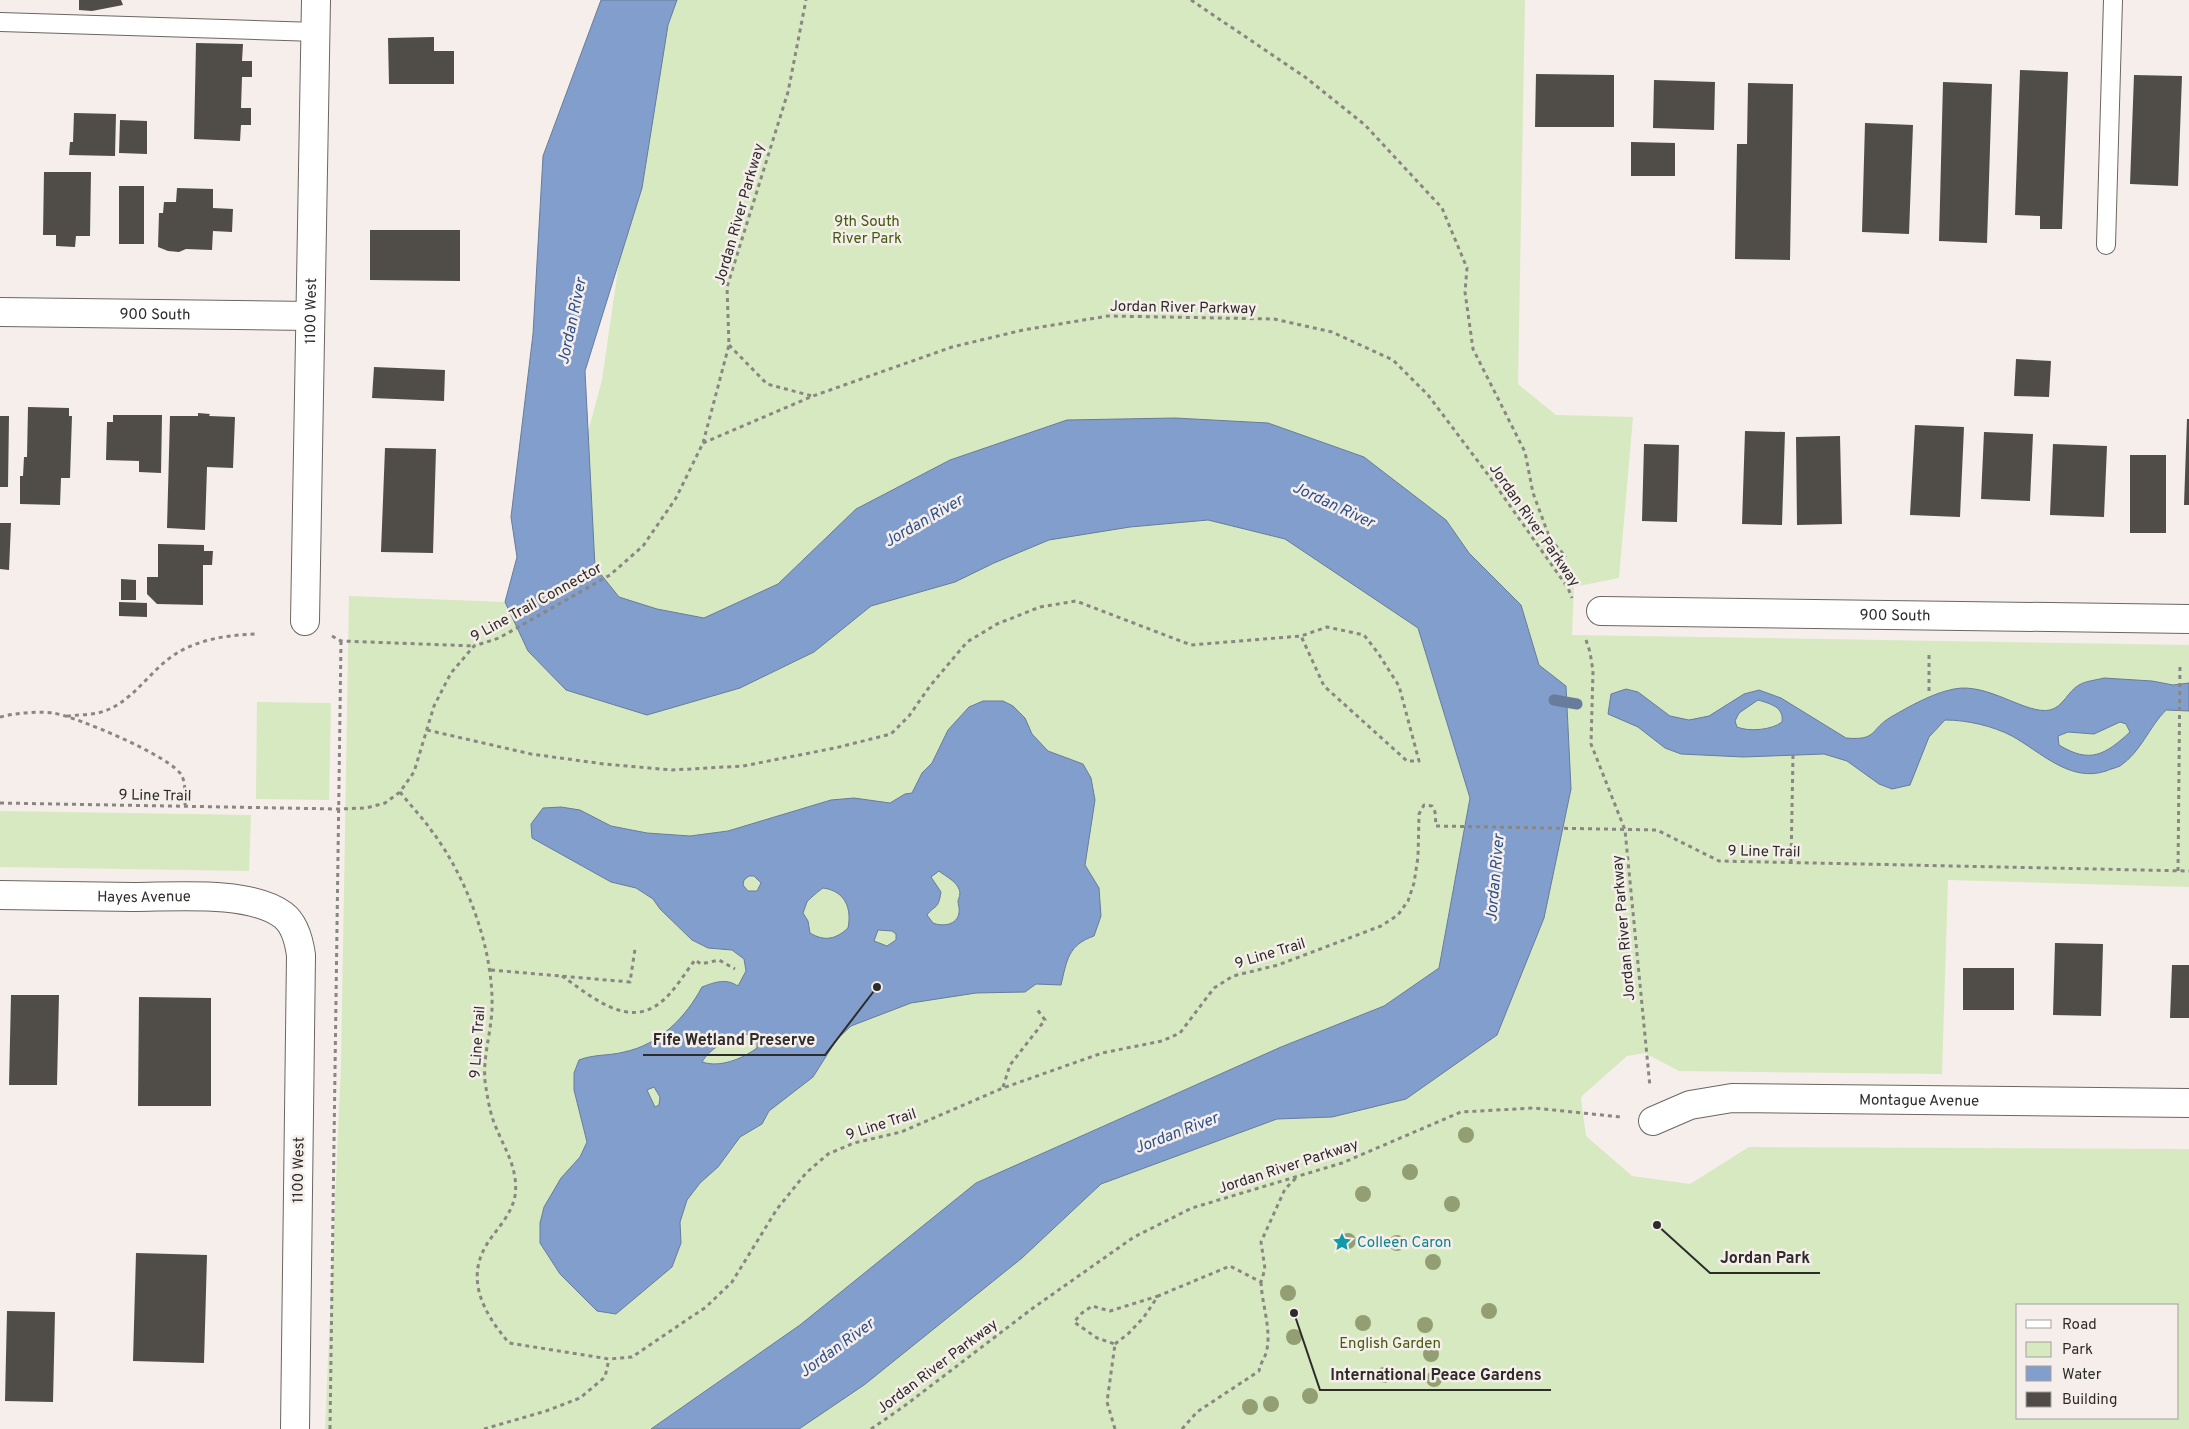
<svg xmlns="http://www.w3.org/2000/svg" width="2189" height="1429" viewBox="0 0 2189 1429" font-family="Overpass,sans-serif">
  <rect width="100%" height="100%" fill="#f5eeea"/>
  <!-- green -->
  <path fill="#d7e9c1" fill-rule="evenodd" d="M657 0H1525L1518 384 1556 415 1633 417 1619 578 1574 587 1572 635 2189 645V887L1948 880 1942 1074 1679 1071 1645 1053 1627 1056 1583 1095 1581 1099 1586 1136 1632 1176 1690 1184 1749 1147 2189 1149V1429H325L341 1065 349 596 505 602 529 651 602 380ZM2018 1305H2178V1418H2018Z
    M257 702 331 703 329 800 256 799Z
    M0 811 251 815 249 871 0 867Z"/>
  <!-- water -->
  <path fill="#819ecc" stroke="#687c9b" fill-rule="evenodd" d="M601 0H677L668 25 642 188 585 371 595 567 619 597 657 609 704 618 778 584 856 509 950 460 1067 420 1175 418 1268 423 1364 457 1446 520 1469 553 1521 605 1539 665 1566 686 1571 789 1544 918 1497 1035 1406 1099 1332 1117 1277 1119 1101 1184 1022 1258 864 1385 799 1429H651L800 1325 976 1183 1281 1047 1384 1006 1439 968 1470 798 1418 628 1285 539 1208 520 1130 527 1049 540 994 563 955 582 871 606 814 652 740 688 647 715 566 690 528 651 505 602 517 557 511 517 533 334 543 156Z
    M2104 678 2152 681 2173 685 2189 683V711L2166 710C2149 727 2141 752 2120 766 2116 768 2110 769 2106 771 2070 783 2041 752 2012 736 1993 726 1967 720 1945 720L1929 737 1910 785 1892 789 1879 784 1847 761 1824 754 1743 757 1681 754 1665 748 1638 727 1608 714 1611 694 1626 689 1638 692 1670 716 1689 720 1709 716 1744 694 1759 690 1781 698 1846 738C1878 741 1870 729 1891 717 1910 706 1933 693 1954 689 1988 682 2026 715 2050 710 2063 707 2068 691 2079 685 2085 681 2097 680 2104 678ZM1758 700C1771 704 1784 707 1782 722 1772 730 1749 732 1737 727L1735 721 1739 713ZM2120 722 2126 724 2130 732C2105 755 2090 764 2059 745L2058 736 2068 732 2094 734Z
    M983 701H1003L1013 706 1025 718 1032 734 1048 751 1083 764 1091 778 1095 800 1085 865 1099 888 1101 916 1094 936C1068 945 1067 960 1061 985L1036 984 1025 992 976 993 911 1003 851 1026 837 1039 813 1077 769 1111 762 1124 740 1137 718 1167 700 1183 687 1200 680 1222 681 1243 672 1267 616 1314 597 1311 560 1274 540 1243V1223L544 1207 561 1178 580 1157 587 1142 574 1090V1073L579 1060C594 1054 609 1056 624 1052 659 1045 686 1017 702 987 715 982 726 978 738 986L746 971 744 959 732 950 708 948 692 940 660 909 653 899 636 888 611 882 532 838 531 824 543 808 561 807 580 810 611 826 647 833 690 836 728 831 831 800 854 798 890 803 905 794 912 793 922 773 932 763 948 730 969 707ZM939 871C945 876 956 881 959 889 961 894 959 897 958 901 958 904 960 909 959 913 957 925 943 927 933 923L927 915C935 904 938 911 941 892L931 877ZM749 876H754L761 883 757 891H748L743 885 744 880ZM823 888C845 891 852 908 848 928 836 939 825 942 810 933L808 921 803 913 807 902C808 900 821 889 823 888ZM878 930 892 931 896 934V940L887 946 874 941ZM751 1034 757 1039V1048C742 1059 720 1068 702 1062 711 1047 733 1035 751 1034ZM654 1087 660 1097 659 1105 655 1107 647 1090Z"/>
  <g fill="none" stroke-linecap="round" stroke-linejoin="round">
    <!-- stream -->
    <path stroke="#687c9b" stroke-width="11" d="M1554 700 1577 704"/>
  </g>
  <!-- building -->
  <path fill="#504d48" d="M79 0H121L123 5 92 11 79 10Z
    M434 37V51H454V84H389L388 38Z
    M196 43 243 44 242 61H252V77H242L241 108H251V125H241L240 141 194 139Z
    M2020 70 2068 72 2062 229H2040V216L2015 215Z
    M1536 74 1614 75V127H1535Z
    M2134 75 2182 76 2178 186 2130 184Z
    M1654 80 1715 82 1714 130 1653 128Z
    M1943 82 1992 84 1987 243 1939 241Z
    M1748 83 1793 84 1790 260 1735 259 1737 144H1747Z
    M74 113 116 114 115 156 69 155 70 142H73Z
    M120 120 147 121V154L119 153Z
    M1865 123 1913 125 1909 234 1862 232Z
    M1631 142 1675 143V176H1631Z
    M44 172H91L90 236H76L75 247 56 246V235H43Z
    M119 186H144V244H119Z
    M177 188 213 189V208L233 209 232 232 213 231 212 250 186 249 179 252 168 251 158 247 159 213H163L164 202H176Z
    M370 230H460V281L370 280Z
    M2016 359 2051 361 2049 397 2014 396Z
    M374 367 445 370 444 401 372 398Z
    M28 407 69 408V416H72L70 478H61L60 505 20 504V476H23L24 457H27Z
    M198 413 210 414 209 416 235 417 233 468 207 467 205 530 167 528 170 416H198Z
    M113 415H162L161 473 139 472V461L106 460 107 422H113Z
    M0 416H9L8 487H0Z
    M2187 419H2189V505H2184Z
    M1915 425 1964 427 1960 517 1910 515Z
    M1745 431 1785 432 1782 525 1742 524Z
    M1984 432 2033 434 2030 501 1981 499Z
    M1840 436 1842 524 1797 525 1796 437Z
    M1644 444 1679 445 1677 522 1642 521Z
    M2053 444 2107 446 2104 517 2050 515Z
    M385 448 436 449 433 553 381 552Z
    M2130 455H2166V533H2130Z
    M0 523H11L9 570 0 569Z
    M158 544 204 545V551H213L212 565H203V605L157 604 147 594V577H158Z
    M121 579 136 580V600H121Z
    M119 602 147 603V617L119 616Z
    M2055 943 2103 944 2101 1016 2053 1015Z
    M2172 965H2189V1018H2170Z
    M1963 968H2014V1010H1963Z
    M11 995H59L57 1085H9Z
    M139 997 211 998V1106H138Z
    M136 1253 207 1255 204 1363 133 1361Z
    M7 1311 55 1312 53 1402 5 1401Z"/>
  <g fill="none" stroke-linecap="round" stroke-linejoin="round">
    <!-- service casing -->
    <g stroke="#6c6663" stroke-width="20">
      <path id="service" d="M0 22 316 32
        M2106 245 2113 0"/>
    </g>
    <!-- minor casing -->
    <g stroke="#6c6663" stroke-width="30">
      <g id="minor">
        <path id="s1" d="M0 312 310 316"/>
        <path id="s2" d="M1601 611 2189 619"/>
        <path id="s3" d="M305 621 316 0"/>
        <path id="s4" d="M0 895C44 896 89 896 133 897 175 897 249 890 283 915 295 924 299 941 301 955L295 1429"/>
        <path id="s5" d="M1653 1121 1690 1105 1732 1098 2189 1103"/>
      </g>
    </g>
    <!-- path -->
    <path stroke="#8a8683" stroke-width="3" stroke-dasharray="4 4" stroke-linecap="butt" d="M1191 0 1305 77 1365 125 1442 208 1467 268 1465 292 1473 349 1525 452 1533 493 1550 539 1566 557
      M729 345 767 384 812 396
      M703 443 813 396 952 347 1023 330 1108 316 1274 319 1332 332 1393 360 1428 395 1489 476 1568 588 1572 598
      M332 636 341 641 474 646
      M1586 640 1590 652 1593 671 1591 744 1625 830 1650 1087
      M1929 691V652
      M67 716C77 715 88 715 98 713 132 705 149 670 177 653 200 639 229 635 255 634
      M0 717C17 713 35 711 53 713 75 716 173 757 182 776 186 785 185 797 185 807
      M427 730 531 754 604 764 672 770 743 766 835 748 891 734 909 716 930 686 967 642 997 624 1040 607 1076 601 1191 645 1301 636 1327 627 1364 635 1378 653 1399 686 1419 761H1407L1324 686 1301 636
      M400 792C410 805 422 817 431 830 467 877 494 950 492 1009 491 1035 481 1062 486 1088 488 1100 490 1113 495 1125 504 1148 519 1169 515 1196 512 1212 500 1226 491 1238 463 1276 482 1311 509 1343L609 1359 632 1357 706 1307 732 1282 777 1209 806 1173 828 1154 854 1143 901 1132 1003 1088 1102 1053 1162 1041 1180 1033 1214 988 1233 976 1278 965 1381 926 1398 915 1408 901 1414 883 1418 857 1419 814 1424 805 1432 806 1435 812 1436 826 1657 830 1719 861 2189 871
      M0 803 338 809 366 808 385 803 400 792 414 772 434 706 451 673 474 646 499 638 610 575 643 546 676 498 703 443 729 345 727 287 788 92 806 0
      M1791 863 1793 755
      M2178 871 2180 665
      M491 970 630 982 635 949
      M562 976C590 995 627 1030 661 1002 673 993 685 973 695 960L701 964 719 960 735 969
      M1003 1087 1010 1065 1045 1020 1036 1008
      M1115 1344 1129 1333 1144 1317 1158 1296 1230 1266 1261 1282 1265 1269 1261 1242 1285 1189 1298 1176
      M330 1429 341 641
      M484 1429 546 1411 580 1398 605 1377 609 1359
      M871 1429 903 1407 1033 1308 1134 1237 1192 1208 1342 1163 1461 1112 1534 1108 1621 1117
      M1115 1429 1107 1402 1115 1344 1097 1338 1074 1322 1082 1313 1092 1306 1110 1311 1158 1296
      M1182 1429 1197 1412 1259 1371C1260 1363 1266 1357 1267 1349 1271 1327 1262 1305 1261 1282"/>
    <!-- service -->
    <use href="#service" stroke="#fff" stroke-width="18"/>
    <!-- minor -->
    <use href="#minor" stroke="#fff" stroke-width="28"/>
  </g>
  <!-- trees -->
  <g fill="#939e72">
    <circle cx="1466" cy="1135" r="8"/>
    <circle cx="1410" cy="1172" r="8"/>
    <circle cx="1363" cy="1194" r="8"/>
    <circle cx="1452" cy="1204" r="8"/>
    <circle cx="1348" cy="1241" r="8"/>
    <circle cx="1397" cy="1243" r="8"/>
    <circle cx="1433" cy="1262" r="8"/>
    <circle cx="1288" cy="1293" r="8"/>
    <circle cx="1489" cy="1311" r="8"/>
    <circle cx="1363" cy="1323" r="8"/>
    <circle cx="1425" cy="1325" r="8"/>
    <circle cx="1294" cy="1337" r="8"/>
    <circle cx="1431" cy="1354" r="8"/>
    <circle cx="1384" cy="1375" r="8"/>
    <circle cx="1434" cy="1379" r="8"/>
    <circle cx="1310" cy="1396" r="8"/>
    <circle cx="1271" cy="1404" r="8"/>
    <circle cx="1250" cy="1407" r="8"/>
  </g>
  <!-- icons -->
  <defs>
    <g id="sight-bare" transform="scale(1.5)"><path d="M0-6L1.8-2.2L6-1.7L2.9 1.2L3.7 5.4L0 3.3L-3.7 5.4L-2.9 1.2L-6-1.7L-1.8-2.2Z" fill="#0f9aa8" stroke="#f5eeea" stroke-width="2.5" paint-order="stroke"/></g>
  </defs>
  <g fill-rule="evenodd">
    <use href="#sight-bare" x="1342" y="1242"/>
  </g>
  <g text-anchor="middle" stroke-width="5" stroke-linejoin="round" paint-order="stroke">
    <!-- street labels -->
    <g font-size="15" fill="#2e2c2a" stroke="#f5eeea">
      <text transform="translate(739 214) rotate(-74)" y="5">Jordan River Parkway</text>
      <text transform="translate(1183 307) rotate(1)" y="5">Jordan River Parkway</text>
      <text dy="5" stroke="none"><textPath href="#s3" startOffset="310">1100 West</textPath></text>
      <text dy="5" stroke="none"><textPath href="#s1" startOffset="155">900 South</textPath></text>
      <text transform="translate(1535 525) rotate(55)" y="5">Jordan River Parkway</text>
      <text transform="translate(536 602) rotate(-29)" y="5">9 Line Trail Connector</text>
      <text dy="5" stroke="none"><textPath href="#s2" startOffset="294">900 South</textPath></text>
      <text transform="translate(155 795) rotate(1)" y="5">9 Line Trail</text>
      <text transform="translate(1764 851) rotate(1)" y="5">9 Line Trail</text>
      <text dy="5" stroke="none"><textPath href="#s4" startOffset="144">Hayes Avenue</textPath></text>
      <text transform="translate(1623 928) rotate(-95)" y="5">Jordan River Parkway</text>
      <text transform="translate(1270 953) rotate(-17)" y="5">9 Line Trail</text>
      <text transform="translate(477 1042) rotate(-86)" y="5">9 Line Trail</text>
      <text dy="5" stroke="none"><textPath href="#s5" startOffset="270">Montague Avenue</textPath></text>
      <text transform="translate(881 1124) rotate(-18)" y="5">9 Line Trail</text>
      <text transform="translate(1288 1166) rotate(-18)" y="5">Jordan River Parkway</text>
      <text transform="translate(298 1170) rotate(-89)" y="5">1100 West</text>
      <text transform="translate(937 1366) rotate(-37)" y="5">Jordan River Parkway</text>
    </g>
    <!-- park labels -->
    <g font-size="15" fill="#425c0f" stroke="#f5eeea">
      <text x="867" y="226">9th South<tspan x="867" dy="17">River Park</tspan></text>
      <text x="1390" y="1348">English Garden</text>
    </g>
    <!-- culture labels -->
    <g font-size="15" fill="#0d838f" stroke="#f5eeea" text-anchor="start">
      <text x="1357" y="1247">Colleen Caron</text>
    </g>
    <!-- water labels -->
    <g font-size="16" font-style="italic" fill="#2c508b" stroke="#f5eeea">
      <text transform="translate(571 321) rotate(-78)" y="6">Jordan River</text>
      <text transform="translate(1334 504) rotate(25)" y="6">Jordan River</text>
      <text transform="translate(923 520) rotate(-30)" y="6">Jordan River</text>
      <text transform="translate(1494 878) rotate(-85)" y="6">Jordan River</text>
      <text transform="translate(1176 1132) rotate(-21)" y="6">Jordan River</text>
      <text transform="translate(836 1347) rotate(-36)" y="6">Jordan River</text>
    </g>
  </g>
  <!-- callouts -->
  <path fill="none" stroke="#2e2c2a" stroke-width="2" d="M877 987L825 1055H643M1657 1225L1710 1273H1820M1294 1313L1320 1390H1551"/>
  <g fill="#2e2c2a" stroke="#f5eeea" stroke-width="2">
    <circle cx="877" cy="987" r="5"/>
    <circle cx="1657" cy="1225" r="5"/>
    <circle cx="1294" cy="1313" r="5"/>
  </g>
  <g font-size="16" text-anchor="middle" font-weight="bold" fill="#2e2c2a" stroke="#f5eeea" stroke-width="5" stroke-linejoin="round" paint-order="stroke">
    <text x="734" y="1045">Fife Wetland Preserve</text>
    <text x="1765" y="1263">Jordan Park</text>
    <text x="1436" y="1380">International Peace Gardens</text>
  </g>
  <!-- legend -->
  <rect x="2016" y="1304" width="162" height="115" fill="#f5eeea" stroke="#a5a09d"/>
  <rect x="2026" y="1320" width="25" height="8" fill="#ffffff" stroke="#a5a09d"/>
  <text x="2062" y="1329" font-size="15" fill="#2e2c2a">Road</text>
  <rect x="2026" y="1342" width="25" height="15" fill="#d7e9c1" stroke="#a5a09d"/>
  <text x="2062" y="1354" font-size="15" fill="#2e2c2a">Park</text>
  <rect x="2026" y="1366" width="25" height="15" fill="#819ecc" stroke="#a5a09d"/>
  <text x="2062" y="1379" font-size="15" fill="#2e2c2a">Water</text>
  <rect x="2026" y="1392" width="25" height="15" fill="#504d48" stroke="#a5a09d"/>
  <text x="2062" y="1404" font-size="15" fill="#2e2c2a">Building</text>
</svg>
